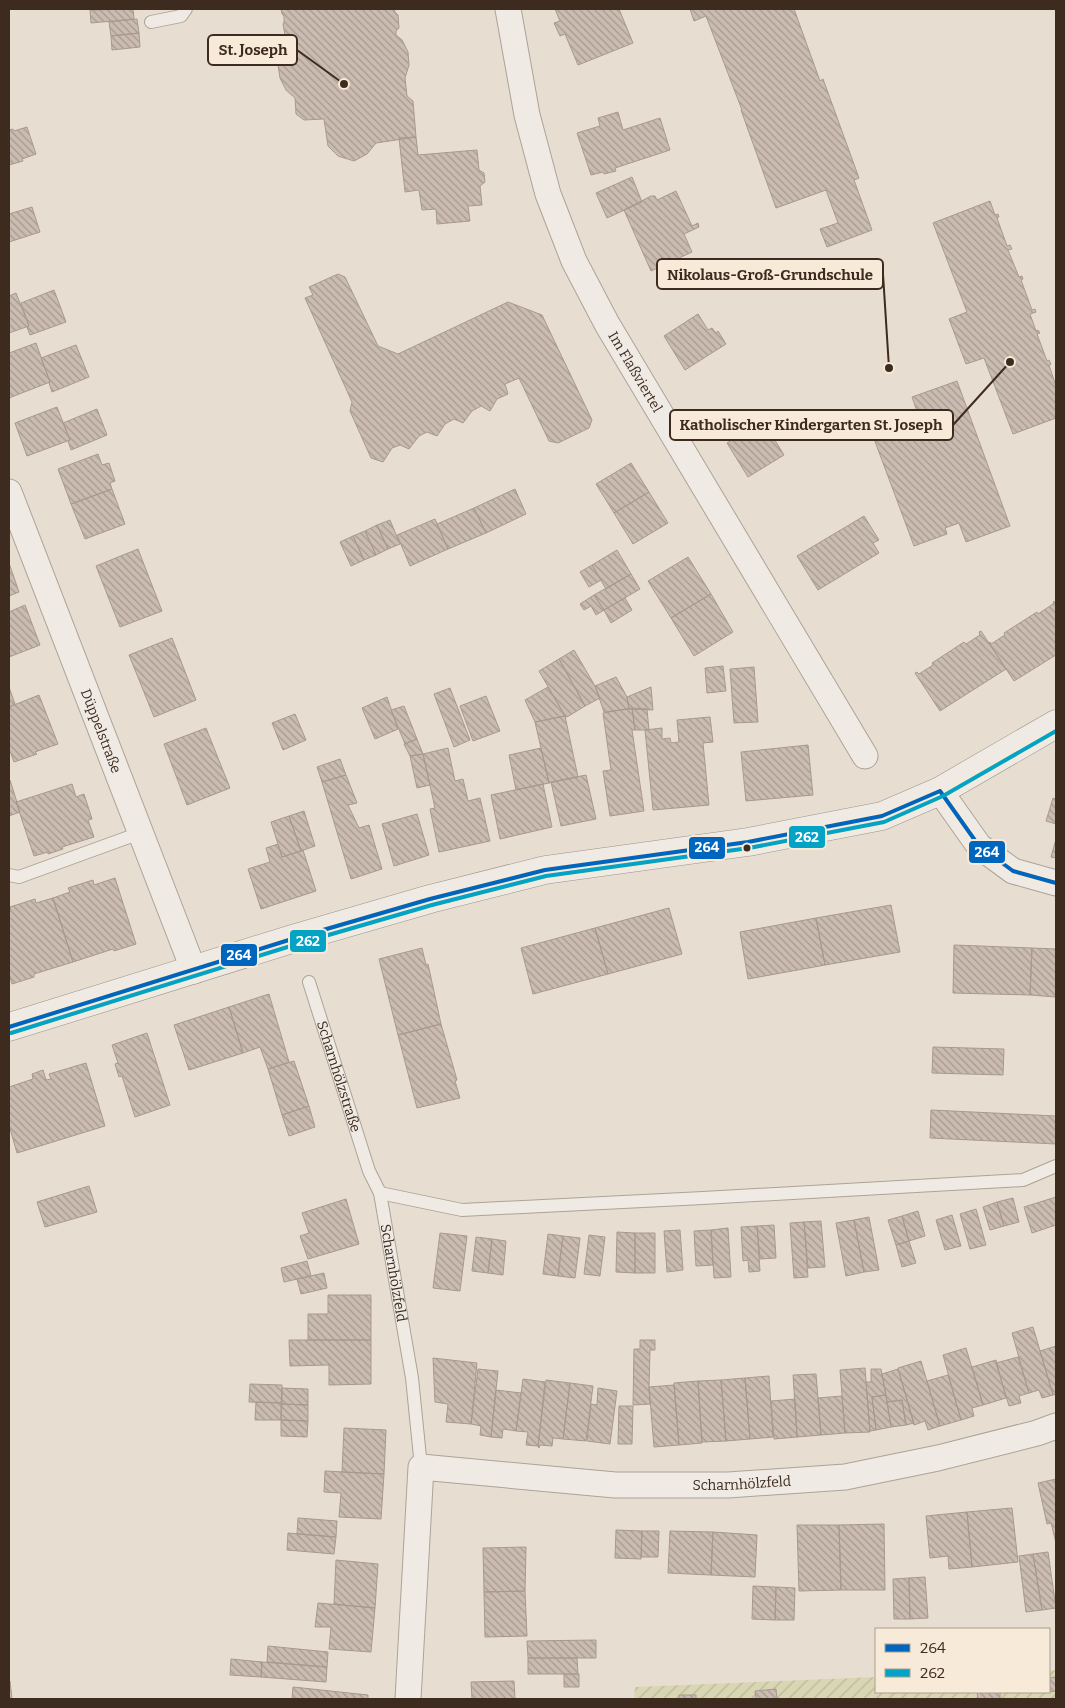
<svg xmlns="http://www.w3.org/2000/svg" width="1065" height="1708" viewBox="0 0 1065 1708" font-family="Bitter,serif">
  <defs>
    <pattern id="garden-furrows" width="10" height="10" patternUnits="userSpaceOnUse" patternTransform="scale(1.25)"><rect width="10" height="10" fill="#d9d6b3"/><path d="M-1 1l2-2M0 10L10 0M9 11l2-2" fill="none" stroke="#bbb89a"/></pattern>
    <pattern id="building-back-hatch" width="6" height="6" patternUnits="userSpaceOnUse" patternTransform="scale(1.25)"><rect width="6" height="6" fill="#cbbcb1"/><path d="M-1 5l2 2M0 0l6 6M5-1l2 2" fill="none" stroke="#a69990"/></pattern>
  </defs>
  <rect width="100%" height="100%" fill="#e7ded1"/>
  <!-- garden -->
  <path fill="url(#garden-furrows)" d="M1056 1670V1699H634L635 1687 876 1677V1692H1049V1671Z"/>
  <!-- building -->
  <path fill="url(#building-back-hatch)" stroke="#a8998f" d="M133 9 134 19 91 23 90 10Z
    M281 9H394L395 12 398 15 399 28 396 31V35L402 40 408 52 409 65 405 78 407 96 413 101 416 137 376 143 367 154 354 161 338 156 328 146 324 119 304 120 296 114 295 98 286 90 280 78 278 65 282 52 287 46 283 24 284 22V16L282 14Z
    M555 9H619L633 43 578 65 565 34 560 36 554 23 560 21Z
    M690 9H794L820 81 823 79 859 178 854 180 872 230 827 247 820 229 838 223 826 190 776 208 741 110H742L706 16 694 21Z
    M137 19 139 33 111 36 109 22Z
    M139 33 140 47 112 50 111 36Z
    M618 112 623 130 660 118 670 150 615 168 616 171 604 174 603 172 591 175 577 133 600 126 598 118Z
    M27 127 36 154 22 159 23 161 9 165V130L13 129 14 131Z
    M416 137 418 155 477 150 479 170 484 173 485 182 480 186 482 205 468 206 470 221 437 224 436 209 422 210 419 190 405 192 399 138Z
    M632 177 642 202 607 218 596 193Z
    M676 191 692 226 698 223 699 227 684 234 692 252 651 271 624 210 651 196H655L657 200Z
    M990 201 995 215 998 214 999 217 997 218 1007 246 1010 245 1012 249 1008 250 1019 277 1022 276 1023 279 1021 280 1032 310 1035 309 1036 312 1030 314 1036 331 1038 330 1040 333 1037 334 1047 361 1049 360 1051 364 1049 365 1056 386V418L1013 434 984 358 966 364 949 319 967 312 933 223Z
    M32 207 40 232 9 242V214Z
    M338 274 345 277 378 346 398 354 508 302 542 315 592 420 589 428 558 443 549 441 519 378 505 384 508 394 497 399 490 411 481 406 472 411 463 423 454 419 445 424 437 436 427 432 419 436 409 449 400 445 392 448 383 462 371 458 350 411 352 402 305 298 313 295 309 287Z
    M54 290 66 322 30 335 27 327 29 326 21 303Z
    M16 293 29 326 9 333V296Z
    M698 314 708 330 712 328 716 333 718 331 726 344 685 370 664 336Z
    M36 343 50 382 9 398V353Z
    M76 345 89 377 52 392 49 383 50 382 41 358Z
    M957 381 1010 526 966 542 959 523 945 528 947 534 914 546 870 428 904 416 906 421 919 417 912 397Z
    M57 407 70 440 27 456 15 423Z
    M97 409 107 435 71 450 68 441 70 440 63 423Z
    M763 421 784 455 748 477 727 443Z
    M98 454 102 465 109 463 115 481 110 483 112 489 71 504 58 469Z
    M631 463 649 492 614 513 596 484Z
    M112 489 125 524 85 539 71 504Z
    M515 489 526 514 486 533 474 508Z
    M649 492 668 523 633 544 614 513Z
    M474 508 486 533 448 549 437 524Z
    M864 516 879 540 873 543 879 553 818 590 797 556Z
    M435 519 448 549 410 566 397 535Z
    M390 520 400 544 388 549 377 525Z
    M377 525 388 549 376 555 365 531Z
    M365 531 376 555 364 560 353 536Z
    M353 536 364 560 351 566 340 542Z
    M138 549 162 611 120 627 96 566Z
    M617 550 631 574 606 589 592 565Z
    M688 557 711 594 671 618 648 581Z
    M9 563 19 592 9 596Z
    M592 565 601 580 589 587 580 572Z
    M631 574 640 589 604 610 594 595Z
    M711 594 733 632 694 656 671 618Z
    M594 595 604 610 596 615 591 606 584 610 580 604Z
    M625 598 632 610 611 623 604 610Z
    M1054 601 1056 605V655L1014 681 989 643 990 642 991 644 1005 635 1004 633 1037 612 1038 614 1053 604Z
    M25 605 40 645 9 657V612Z
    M981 631 1006 669 940 711 915 673 917 672 919 674 933 665 932 663 964 642 966 644 980 635 979 632Z
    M172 638 196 700 154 717 129 655Z
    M574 650 595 686 600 698 585 706 559 659Z
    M559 659 585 706 567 717 565 716 539 671Z
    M723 666 726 691 707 693 705 668Z
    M754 667 758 722 734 723 730 669Z
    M616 677 627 697 629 709 604 712 595 686Z
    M9 687 15 704 9 707Z
    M548 687 565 716 535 722 525 700Z
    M651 687 653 710 629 709 627 697Z
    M450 688 470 740 454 747 434 694Z
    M39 695 58 744 35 752 37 754 14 762 10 751H9V707Z
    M486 696 500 731 473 741 460 706Z
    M387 697 398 729 375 739 362 708Z
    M404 706 417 739 405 744 391 710Z
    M632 708 635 730H632L644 811 610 816 603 771 611 770 603 713Z
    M632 708 647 709 649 730H635Z
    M295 714 306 740 283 750 272 723Z
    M565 716 578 777 549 783 535 722Z
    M710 717 713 742 703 743 709 805 653 810 645 730 662 728V739L670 738 671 743 679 742 677 720Z
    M206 728 230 788 187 805 164 744Z
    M417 739 423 754 410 756 404 744Z
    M808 745 813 795 746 801 741 752Z
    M448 748 455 781 463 779 468 801 480 798 490 841 439 852 430 809 435 808 423 754Z
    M541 748 549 783 516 790 509 755Z
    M423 754 430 785 417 788 410 756Z
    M340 759 346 775 322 782 317 767Z
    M346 775 357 803 348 805 359 828 369 825 382 869 351 879 322 782Z
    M586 775 596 819 561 826 551 782Z
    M10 780 20 812 9 816V781Z
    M72 784 76 797 84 794 92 819 88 820 94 837 62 847 63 849 48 854V852L34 856 16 802Z
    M543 784 552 827 500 839 491 795Z
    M1053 798 1056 799V824L1046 821Z
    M304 811 315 846 301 851 289 816Z
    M417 814 429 855 394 866 382 824Z
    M289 816 301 851 282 857 271 822Z
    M1056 839V858L1051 857Z
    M278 844 282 857 303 850 316 891 261 909 248 869 270 862 266 848Z
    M115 878 136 944 114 951 113 949 73 962 53 898 70 892 68 888 93 880 94 885Z
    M53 898 73 962 34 974V977L12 984 9 973V912L11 911 10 907 35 899 36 903Z
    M891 905 900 952 825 965 816 918Z
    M669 908 682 954 608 974 595 928Z
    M816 918 825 965 748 979 740 932Z
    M595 928 608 974 533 994 521 948Z
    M954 945 1032 948 1030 995 953 993Z
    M422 948 426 965 428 964 441 1024 398 1035 379 959Z
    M1032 948 1056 949V997L1030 995Z
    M269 994 289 1062 268 1069 260 1047 243 1053 229 1007Z
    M229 1007 243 1053 189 1070 174 1025Z
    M441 1024 457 1080 455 1081 460 1098 417 1108 398 1035Z
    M147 1033 170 1105 135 1117 122 1076 119 1077 115 1064 118 1063 112 1045Z
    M933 1047 1004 1049 1003 1075 932 1073Z
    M294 1061 309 1106 282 1115 268 1069Z
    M86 1063 105 1126 17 1153 9 1125V1087L33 1079 32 1074 43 1070 46 1080 51 1079 49 1074Z
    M309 1106 315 1127 289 1136 282 1115Z
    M931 1110 1056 1116V1144L930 1138Z
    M89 1186 97 1212 45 1227 37 1202Z
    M1056 1197V1225L1032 1233 1024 1207Z
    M1013 1198 1019 1222 1004 1226 997 1202Z
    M346 1199 359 1244 308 1259 300 1236 309 1233 302 1213Z
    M997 1202 1004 1226 990 1230 983 1207Z
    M976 1209 986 1245 970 1249 960 1214Z
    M918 1211 925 1236 909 1241 902 1216Z
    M952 1215 961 1246 945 1250 936 1220Z
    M902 1216 909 1241 896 1245 888 1220Z
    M869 1217 879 1270 864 1272 854 1220Z
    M854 1220 864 1272 846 1276 836 1223Z
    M821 1221 825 1267 808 1268 804 1222Z
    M804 1222 808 1277 794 1278 790 1223Z
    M774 1225 776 1258 760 1259 757 1226Z
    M757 1226 760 1271 749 1272 748 1260 743 1261 741 1227Z
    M728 1228 731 1277 714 1278 711 1230Z
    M680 1230 683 1270 667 1272 664 1231Z
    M711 1230 713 1265 696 1266 694 1231Z
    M617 1232 635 1233V1273L616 1272Z
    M440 1233 467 1236 460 1291 433 1288Z
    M635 1233H655V1273H635Z
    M548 1234 563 1236 558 1276 543 1274Z
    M589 1235 605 1237 600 1276 584 1274Z
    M563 1236 580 1238 575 1278 558 1276Z
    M476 1237 492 1239 488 1273 472 1271Z
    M492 1239 506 1241 503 1275 488 1273Z
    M909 1241 916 1263 902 1267 896 1245Z
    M307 1261 311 1276 284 1282 281 1268Z
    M324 1273 327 1288 301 1294 297 1279Z
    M328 1295H371V1340H308V1314H328Z
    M1033 1327 1053 1395 1042 1398 1039 1390 1029 1393 1012 1333Z
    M289 1340H371V1384L329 1385V1365L290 1366Z
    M640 1340H655V1350H650L649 1387 650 1404 633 1405 634 1349H640Z
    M1056 1346V1394L1053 1395 1040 1351Z
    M966 1348 983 1405 972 1408 974 1416 961 1420 943 1355Z
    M1018 1357 1029 1393 1019 1396 1021 1403 1009 1406 996 1363Z
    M433 1358 477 1363 471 1424 446 1422 448 1404 435 1402Z
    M996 1360 1006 1398 983 1405 972 1367Z
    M921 1361 940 1426 928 1430 925 1421 914 1425 898 1368Z
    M865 1368 870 1432 845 1433 840 1370Z
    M478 1369 498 1371 491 1437 480 1435 481 1426 471 1424Z
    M871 1369H881L886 1395 872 1397 876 1430 870 1431 866 1382H871Z
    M898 1369 914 1423 906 1425 902 1400 887 1402 882 1374Z
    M816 1374 821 1435 797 1437 793 1375Z
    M948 1375 961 1420 940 1426 927 1381Z
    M769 1376 773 1437 750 1439 745 1378Z
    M745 1378 750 1439 726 1441 721 1380Z
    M523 1379 545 1382 538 1446 526 1445 528 1432 516 1431Z
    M546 1380 570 1383 563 1439 553 1438 552 1446 540 1445 539 1448 538 1446Z
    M721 1380 726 1441 702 1442 698 1381Z
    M698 1381 702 1443 679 1445 674 1383Z
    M570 1383 593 1386 586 1441 563 1439Z
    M250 1384 282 1385V1403L249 1402Z
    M674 1385 679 1445 654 1447 649 1387Z
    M282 1388 308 1389V1405L281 1404Z
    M598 1388 617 1391 610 1444 587 1441 591 1404 597 1405Z
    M496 1390 521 1393 516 1431 503 1429 502 1438 491 1437Z
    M886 1395 891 1427 876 1430 872 1397Z
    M842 1396 845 1433 821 1435 818 1398Z
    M795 1399 797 1437 774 1439 771 1401Z
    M902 1400 906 1425 891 1427 887 1402Z
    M256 1402 282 1403 281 1420H255Z
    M281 1404 308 1405V1421L281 1420Z
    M619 1406H633L632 1444H618Z
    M281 1420 308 1421 307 1437 281 1436Z
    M344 1428 386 1430 384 1474 342 1472Z
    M325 1471 384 1474 381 1519 339 1517 341 1493 324 1492Z
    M1056 1479V1543L1051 1523 1047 1524 1038 1483Z
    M1012 1508 1018 1562 972 1567 967 1512Z
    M967 1512 972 1567 949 1569 948 1556 930 1558 926 1516Z
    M298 1518 337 1521 336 1537 297 1534Z
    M884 1524 885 1590H841L839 1525Z
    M797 1525H839L841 1590 799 1591Z
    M616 1530 642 1531 641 1559 615 1558Z
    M642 1531H659L658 1557H641Z
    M670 1531 713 1532 711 1575 668 1573Z
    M713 1532 757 1535 755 1577 711 1575Z
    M288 1533 336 1537 334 1554 287 1550Z
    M526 1547 525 1591 484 1592 483 1548Z
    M1048 1552 1056 1608 1042 1610 1033 1554Z
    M1033 1554 1042 1610 1026 1612 1019 1556Z
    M336 1560 378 1564 375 1608 334 1604Z
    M925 1577 928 1618 910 1619 909 1578Z
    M909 1578 910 1619H894L893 1579Z
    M753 1586 776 1587 775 1620 752 1619Z
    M776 1587 795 1588 794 1620H775Z
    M525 1591 527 1636 485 1637 484 1592Z
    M318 1603 375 1608 371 1652 329 1649 331 1627H315Z
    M596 1640V1658H528L527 1641Z
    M268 1646 328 1652 327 1667 267 1662Z
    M528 1658H577L578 1674H528Z
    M231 1659 262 1662 261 1677 230 1675Z
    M262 1662 327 1667 326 1682 261 1677Z
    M564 1674H579V1687H564Z
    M1056 1677V1691L1049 1692V1678Z
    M9 1681H10L12 1699H9Z
    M514 1681 515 1699H472L471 1682Z
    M293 1687 368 1695V1699H292Z
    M776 1689 777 1699H756L755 1691Z
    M977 1692H1000V1699H978Z
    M679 1695H696V1699H679Z"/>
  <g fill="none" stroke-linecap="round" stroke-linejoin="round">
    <!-- service casing -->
    <g stroke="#aca399" stroke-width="14">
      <g id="service">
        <path d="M151 22 181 16 186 9"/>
        <path d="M9 875 19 877 140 833"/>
        <path id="s1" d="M309 982 369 1171 380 1193 412 1378 421 1467"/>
        <path d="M380 1193 462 1210 703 1198 1023 1180 1056 1166"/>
      </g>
    </g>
    <!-- minor casing -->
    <g stroke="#aca399" stroke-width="27">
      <g id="minor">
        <path id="s2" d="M508 9 527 115 548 194 574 261 607 324 865 756"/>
        <path id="s3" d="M9 492 194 971"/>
        <path d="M940 791 979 846 1013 871 1056 883"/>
        <path id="s4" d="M408 1699 421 1467 615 1485H728L845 1477 938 1458 1037 1433 1056 1426"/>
      </g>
    </g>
    <!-- secondary casing -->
    <g stroke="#9c9389" stroke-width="29">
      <path id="secondary" d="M9 1027 292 939 430 899 545 870 748 842 882 816 940 791 1056 724"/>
    </g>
    <!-- service -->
    <use href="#service" stroke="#efeae3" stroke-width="12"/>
    <!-- minor -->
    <use href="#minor" stroke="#efeae3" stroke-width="25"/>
    <!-- secondary -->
    <use href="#secondary" stroke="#efeae3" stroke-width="28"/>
    <!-- bus-1 casing -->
    <g stroke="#f7ead8" stroke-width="8">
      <path id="bus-1" d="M940 791 979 846 1013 871 1056 883
        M9 1027 292 939 430 899 545 870 748 842 882 816 940 791"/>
    </g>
    <!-- bus-2 casing -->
    <g stroke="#f7ead8" stroke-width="8">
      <path id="bus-2" d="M11 1033 294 945 432 905 546 876 749 848 884 822 943 796 1056 731"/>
    </g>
    <!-- bus-1 -->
    <use href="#bus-1" stroke="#0065bd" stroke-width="4"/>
    <!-- bus-2 -->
    <use href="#bus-2" stroke="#03a3c5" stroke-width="4"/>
  </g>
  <!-- markers -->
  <circle fill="#3d2b20" stroke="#f7ead8" stroke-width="2" cx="747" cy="848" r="4.5"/>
  <g text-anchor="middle" stroke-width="4" stroke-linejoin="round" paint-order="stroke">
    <!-- street labels -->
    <g font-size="14" fill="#3d2b20" stroke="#f7ead8">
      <text dy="5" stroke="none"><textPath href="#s2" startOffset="388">Im Flaßviertel</textPath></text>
      <text dy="5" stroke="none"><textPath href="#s3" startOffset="256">Düppelstraße</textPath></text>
      <text dy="5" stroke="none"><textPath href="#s1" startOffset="99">Scharnhölzstraße</textPath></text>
      <text dy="5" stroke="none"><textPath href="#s1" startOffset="304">Scharnhölzfeld</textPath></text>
      <text dy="5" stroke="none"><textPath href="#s4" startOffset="554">Scharnhölzfeld</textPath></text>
    </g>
  </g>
  <!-- callouts -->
  <path fill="none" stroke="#3d2b20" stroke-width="2" d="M344 84L297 50M889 368L883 274M1010 362L953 425"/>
  <g fill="#3d2b20" stroke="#f7ead8" stroke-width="2">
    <circle cx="344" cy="84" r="5"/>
    <circle cx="889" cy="368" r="5"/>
    <circle cx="1010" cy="362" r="5"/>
  </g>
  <g fill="#f7ead8" stroke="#3d2b20" stroke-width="2">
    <rect x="208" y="35" width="89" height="30" rx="5"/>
    <rect x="657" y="259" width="226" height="30" rx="5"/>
    <rect x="670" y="410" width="283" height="30" rx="5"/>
  </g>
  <g font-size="15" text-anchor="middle" font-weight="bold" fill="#3d2b20">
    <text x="253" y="55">St. Joseph</text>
    <text x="770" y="280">Nikolaus-Groß-Grundschule</text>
    <text x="811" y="430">Katholischer Kindergarten St. Joseph</text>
  </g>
  <g stroke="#f7ead8" stroke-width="2">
    <rect x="788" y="825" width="38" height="24" rx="5" fill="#03a3c5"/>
    <rect x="688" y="836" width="38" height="24" rx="5" fill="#0065bd"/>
    <rect x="968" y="840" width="38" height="24" rx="5" fill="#0065bd"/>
    <rect x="289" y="929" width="38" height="24" rx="5" fill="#03a3c5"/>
    <rect x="220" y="943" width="38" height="24" rx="5" fill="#0065bd"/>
  </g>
  <g font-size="14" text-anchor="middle" font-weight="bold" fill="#fff">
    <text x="807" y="842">262</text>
    <text x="707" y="852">264</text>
    <text x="987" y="857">264</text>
    <text x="308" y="946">262</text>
    <text x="239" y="960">264</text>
  </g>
  <!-- border -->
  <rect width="1065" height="1708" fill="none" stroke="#3d2b20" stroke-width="20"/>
  <!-- legend -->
  <rect x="875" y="1628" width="175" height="65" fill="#f7ead8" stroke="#ad9e8e"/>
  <rect x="885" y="1644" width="25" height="8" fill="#0065bd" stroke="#ad9e8e"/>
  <text x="920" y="1653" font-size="15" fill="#3d2b20">264</text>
  <rect x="885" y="1669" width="25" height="8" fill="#03a3c5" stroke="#ad9e8e"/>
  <text x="920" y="1678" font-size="15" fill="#3d2b20">262</text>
</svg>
